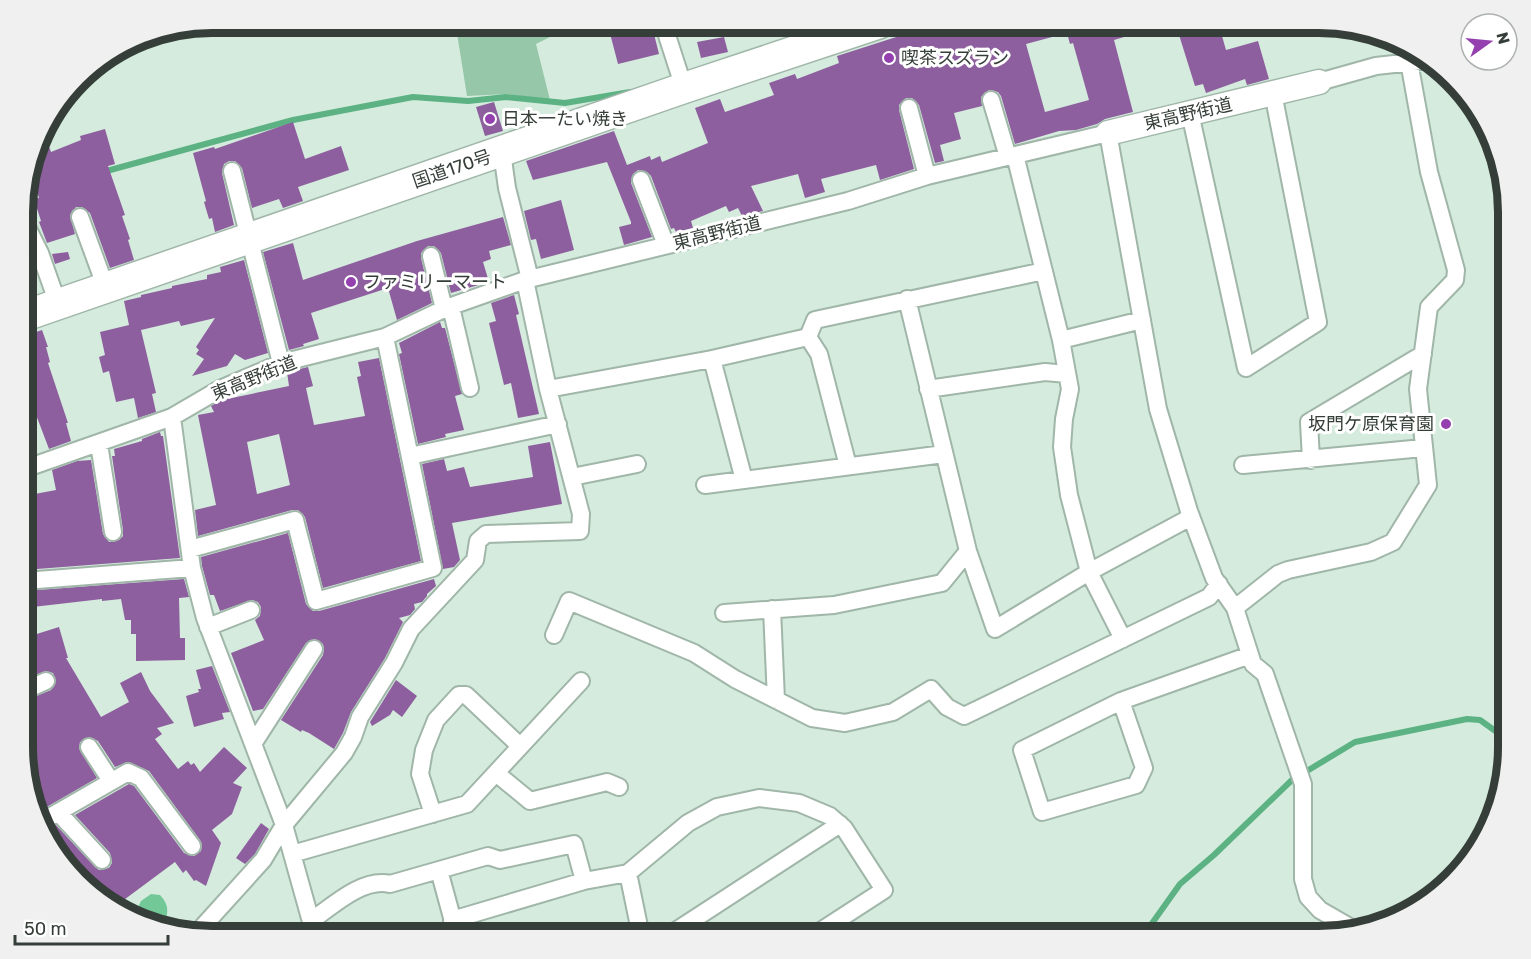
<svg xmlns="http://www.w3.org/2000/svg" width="1531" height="959" viewBox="0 0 1531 959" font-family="Rubik,'Noto Sans JP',sans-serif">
  <rect width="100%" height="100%" fill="#d4ebdd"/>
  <!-- green -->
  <path fill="#96c7a9" d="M453 23H578L536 44 550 100 507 94 467 96 456 27Z"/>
  <!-- forest -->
  <path fill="#73c898" d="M151 894 160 895C171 907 167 913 164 929L151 927 133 918 141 901Z"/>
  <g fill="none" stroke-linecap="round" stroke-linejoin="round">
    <!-- stream -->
    <path stroke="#5cb283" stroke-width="6" d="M103 172 293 120 413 97 468 101 506 97 565 103 630 92
      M24 194 44 188
      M1307 771 1355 742 1467 719 1480 720 1508 740
      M1143 936 1180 884 1214 855 1294 778"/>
  </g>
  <!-- building -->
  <path fill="#8e5f9e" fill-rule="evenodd" d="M607 22H651L659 54 618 64Z
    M943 22H958L962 34 1004 22H1157L1158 27 1114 40 1133 112 1105 119 1097 124 1076 130 1059 131 1015 144 1001 96 998 92 989 90 981 97 982 106 954 113 961 139 940 145 944 161 935 163 919 105 912 98H906L899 105V110L914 169 880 180 876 165 821 179 825 192 805 198 798 174 751 186 763 211 742 216 738 208 729 212 726 206 691 221 693 228 676 232 674 228 671 229 651 176 647 172 638 170 633 174 631 183 652 237 624 245 619 227 631 224V222L607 162 533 180 526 161 614 131 627 165 650 156 651 160 660 156 662 162 708 143 695 108 720 99 725 112 774 95 769 83 795 74 797 79 839 63 837 56ZM1067 33 1070 44 1073 43 1089 100 1045 112 1026 44Z
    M1175 22H1218L1226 50 1258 41 1269 79 1247 85 1245 79 1206 93 1203 84 1195 86Z
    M724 37 728 52 701 58 697 42Z
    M494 102 503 131 485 136 476 107Z
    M293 122 305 159 341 146 349 170 298 187 303 201 283 208 279 199 252 208 242 168 235 161H229L224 164 222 173 234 225 215 232 212 218 209 219 204 202 206 201 193 153 214 147 215 149Z
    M42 128 51 152 81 140 80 136 105 129 115 164 108 166 125 215 122 216 130 239 128 240 134 260 110 268 90 213 82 207H76L70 215 75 234 47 243 39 222 41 221 34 199 39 198 30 169Z
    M561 200 574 250 541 259 536 239 531 240 524 211Z
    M503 217 511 245 489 251 491 259 483 262 489 282 451 293 441 253 434 246H428L421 253V258L432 303 397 320 388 288 311 313 319 339 303 344 304 346 289 350 263 252 293 243 303 280 417 241Z
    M68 252 70 259 55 264 52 254Z
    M30 257 35 272 24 276V258Z
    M244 260 268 353 245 360 235 354 227 366 192 376 204 359 196 354 199 350 196 347 215 318 181 326 179 321 141 330 156 393 152 394 156 412 138 418 134 398 116 402 109 371 103 373 99 357 105 355 100 332 129 325 124 301 141 297V295L172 288V286L207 279V275L221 272 220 267Z
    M514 295 519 314 516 315 539 414 518 418 511 383 504 385 489 323 496 321 491 303Z
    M440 322 442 328H445L462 394 455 396 464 430 445 434 446 437 418 444 399 354 402 353 399 343Z
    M42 330 48 347H46L50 362 48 363 68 423H66L71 441 49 449 24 383V336Z
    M379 358 421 561 323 588 305 517 298 510H292L198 536 195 510 216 505 198 415 214 412 211 406 222 400 289 386 287 372 308 367 313 386 306 388 314 425 365 416 357 377 361 376 358 362ZM279 434 290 485 257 494 247 442Z
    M160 432 161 436H163L180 558 24 570V496L56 490 52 470 77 461 91 460 103 534 109 542 119 540 123 536V530L112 456H115L114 449 142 441V439Z
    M550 442 562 504 452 523 460 560 454 567 443 569 422 464 444 459 447 471 464 467 470 487 533 477 528 446Z
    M288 533 306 604 313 611H319L434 579 436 586 427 594V596L422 602 414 604 415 609 410 615 399 618 403 622 385 658 351 712 343 733 334 749 309 733 302 730 301 732 281 720 323 655 324 649 323 644 315 639 306 643 263 709 253 711 231 653 264 640 255 620 260 616 261 607 258 602 252 600 220 611 214 595H210L202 566 201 557Z
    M184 579 189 597 179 598 180 638H185V660L136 661V634H131V620H125L121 599 102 601V599L24 608V591Z
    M59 627 68 658H66L101 717 129 702 120 683 141 672 150 691 174 723 157 728 162 734 155 739 178 769 188 761 191 765 194 763 200 772 224 747 247 768 233 783 242 787 232 814 212 830 221 843 206 886 196 880 194 881 186 870 183 873 175 862 113 908 107 905 48 842 44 832 56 825 95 867 99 870 109 868 112 863 110 853 75 815 129 784 134 786 184 853 194 856 201 851 202 845 200 840 149 771 128 762 115 767 98 741 89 737 80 742 79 748 97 778 38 812 24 772V701L51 690 56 681 53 673 46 671 24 679V638Z
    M212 666 230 712 222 713 224 719 194 727 186 696 199 692 198 689H201L196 670Z
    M396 680 417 696 402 717 393 710 390 715 372 726 370 722Z
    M261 823 269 829 255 854 245 864 236 858Z"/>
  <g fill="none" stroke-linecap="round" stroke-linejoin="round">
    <!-- street casing -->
    <g stroke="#a0b6a8" stroke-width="20">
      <path id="street" d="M663 23 684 88
        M1319 82 1376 66 1430 60
        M991 100 1008 157
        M909 108 927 176
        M1190 113 1246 368 1318 322 1273 93
        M502 152 507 188 530 279
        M1015 155 1061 340 1070 389 1064 419 1062 447 1069 495 1089 572 1123 639
        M232 171 281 363
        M641 180 666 245
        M80 217 106 288
        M24 221 40 253 58 304
        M431 256 444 309
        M907 299 968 551 995 629 1089 572 1191 517
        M451 307 470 388
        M808 337 815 320 1044 271
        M808 337 819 354 848 466
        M1061 340 1142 320
        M712 359 744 480
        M548 389 712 359 808 337
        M928 389 1045 372 1067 374
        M172 417 192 568 205 618 284 825 315 936
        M99 444 113 532
        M410 456 558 424
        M1311 460 1309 422 1423 354
        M1243 465 1423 448
        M24 469 172 417 220 389 281 363 385 337 446 308 525 280 848 201 927 176 1108 133 1158 409 1189 511 1214 578 1235 608 1253 664 1265 674 1303 784V879L1308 897 1320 910 1353 929
        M572 477 637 464
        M705 485 944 454
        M190 549 295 520 316 601 433 568 385 337
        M24 581 192 568
        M1235 608 1278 574 1288 570 1371 552 1393 542 1428 485 1418 389 1429 307 1455 280 1456 270 1429 172 1406 45
        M772 609 776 700
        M724 613 834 605 942 583 968 551
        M208 627 251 610
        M554 635 569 601 694 653 735 679 812 718 845 723 893 712 931 689 947 707 964 716 1209 597 1219 584
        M24 691 46 681
        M1121 701 1144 768 1136 785 1042 812 1022 750 1121 701 1250 655
        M253 744 314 649
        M89 747 111 781
        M496 773 530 801 607 782 619 787
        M58 812 102 860
        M433 814 420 774 424 750 436 720 459 695H466L520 746
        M41 822 128 772 141 778 192 846
        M292 854 467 804 581 681
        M439 870 457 936
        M628 873 641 936
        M452 920 584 881 628 873 688 823 717 807 759 798 799 803 830 816 844 828 884 890 813 936
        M311 921C331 907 363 877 390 884L488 856 500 860 574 844 584 881
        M196 934 263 860 284 825 344 753 353 737 360 717 394 663 411 629 475 560 478 541 486 534 580 531 581 514 548 389 525 280
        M668 936 840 824"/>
    </g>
    <!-- secondary casing -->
    <g stroke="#a0b6a8" stroke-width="27">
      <path id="secondary" d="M1108 133 1319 82"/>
    </g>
    <!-- highway casing -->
    <g stroke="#a0b6a8" stroke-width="33">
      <path id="highway" d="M24 316 684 88 880 23"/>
    </g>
    <!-- street -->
    <use href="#street" stroke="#fff" stroke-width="16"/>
    <!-- secondary -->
    <use href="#secondary" stroke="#fff" stroke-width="24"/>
    <!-- highway -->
    <use href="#highway" stroke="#fff" stroke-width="30"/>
  </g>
  <!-- markers -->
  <g fill="#9441af" stroke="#fff" stroke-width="2">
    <circle cx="889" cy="58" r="6"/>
    <circle cx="490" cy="119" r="6"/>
    <circle cx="351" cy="282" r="6"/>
    <circle cx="1446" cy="424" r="6"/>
  </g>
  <g text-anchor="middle" stroke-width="6" stroke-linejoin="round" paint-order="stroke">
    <!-- poi labels -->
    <g font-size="18" fill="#353e38" stroke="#fff" text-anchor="start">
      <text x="901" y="64">喫茶スズラン</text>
      <text x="502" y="125">日本一たい焼き</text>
      <text x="363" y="288">ファミリーマート</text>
      <text x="1434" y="430" text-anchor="end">坂門ケ原保育園</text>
    </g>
    <!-- street labels -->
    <g font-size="18" fill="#353e38" stroke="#fff">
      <text transform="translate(1188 114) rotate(-13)" y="6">東高野街道</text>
      <text transform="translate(452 169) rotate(-19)" y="6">国道170号</text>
      <text transform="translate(717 233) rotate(-14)" y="6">東高野街道</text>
      <text transform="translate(254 378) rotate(-22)" y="6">東高野街道</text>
    </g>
  </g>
  <!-- crop -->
  <path d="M0 0H1531V959H0ZM212 33H1319A179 179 0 0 1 1498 212V747A179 179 0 0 1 1319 926H212A179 179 0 0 1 33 747V212A179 179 0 0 1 212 33Z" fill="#eff0ef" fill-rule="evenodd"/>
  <path fill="none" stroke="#353e38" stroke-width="8" d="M212 33H1319A179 179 0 0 1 1498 212V747A179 179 0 0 1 1319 926H212A179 179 0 0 1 33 747V212A179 179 0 0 1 212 33Z"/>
  <!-- north arrow -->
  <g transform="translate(1489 42) rotate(75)"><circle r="28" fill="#ffffff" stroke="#aeb2af" stroke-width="1.5"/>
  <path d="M0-4.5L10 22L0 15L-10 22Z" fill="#9441af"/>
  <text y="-9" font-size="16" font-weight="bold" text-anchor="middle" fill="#353e38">N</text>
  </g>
  <!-- scale -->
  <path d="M15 935v9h153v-9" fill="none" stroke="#353e38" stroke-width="3"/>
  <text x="24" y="935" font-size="18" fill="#353e38" stroke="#ffffff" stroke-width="4.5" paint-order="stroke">50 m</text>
</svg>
